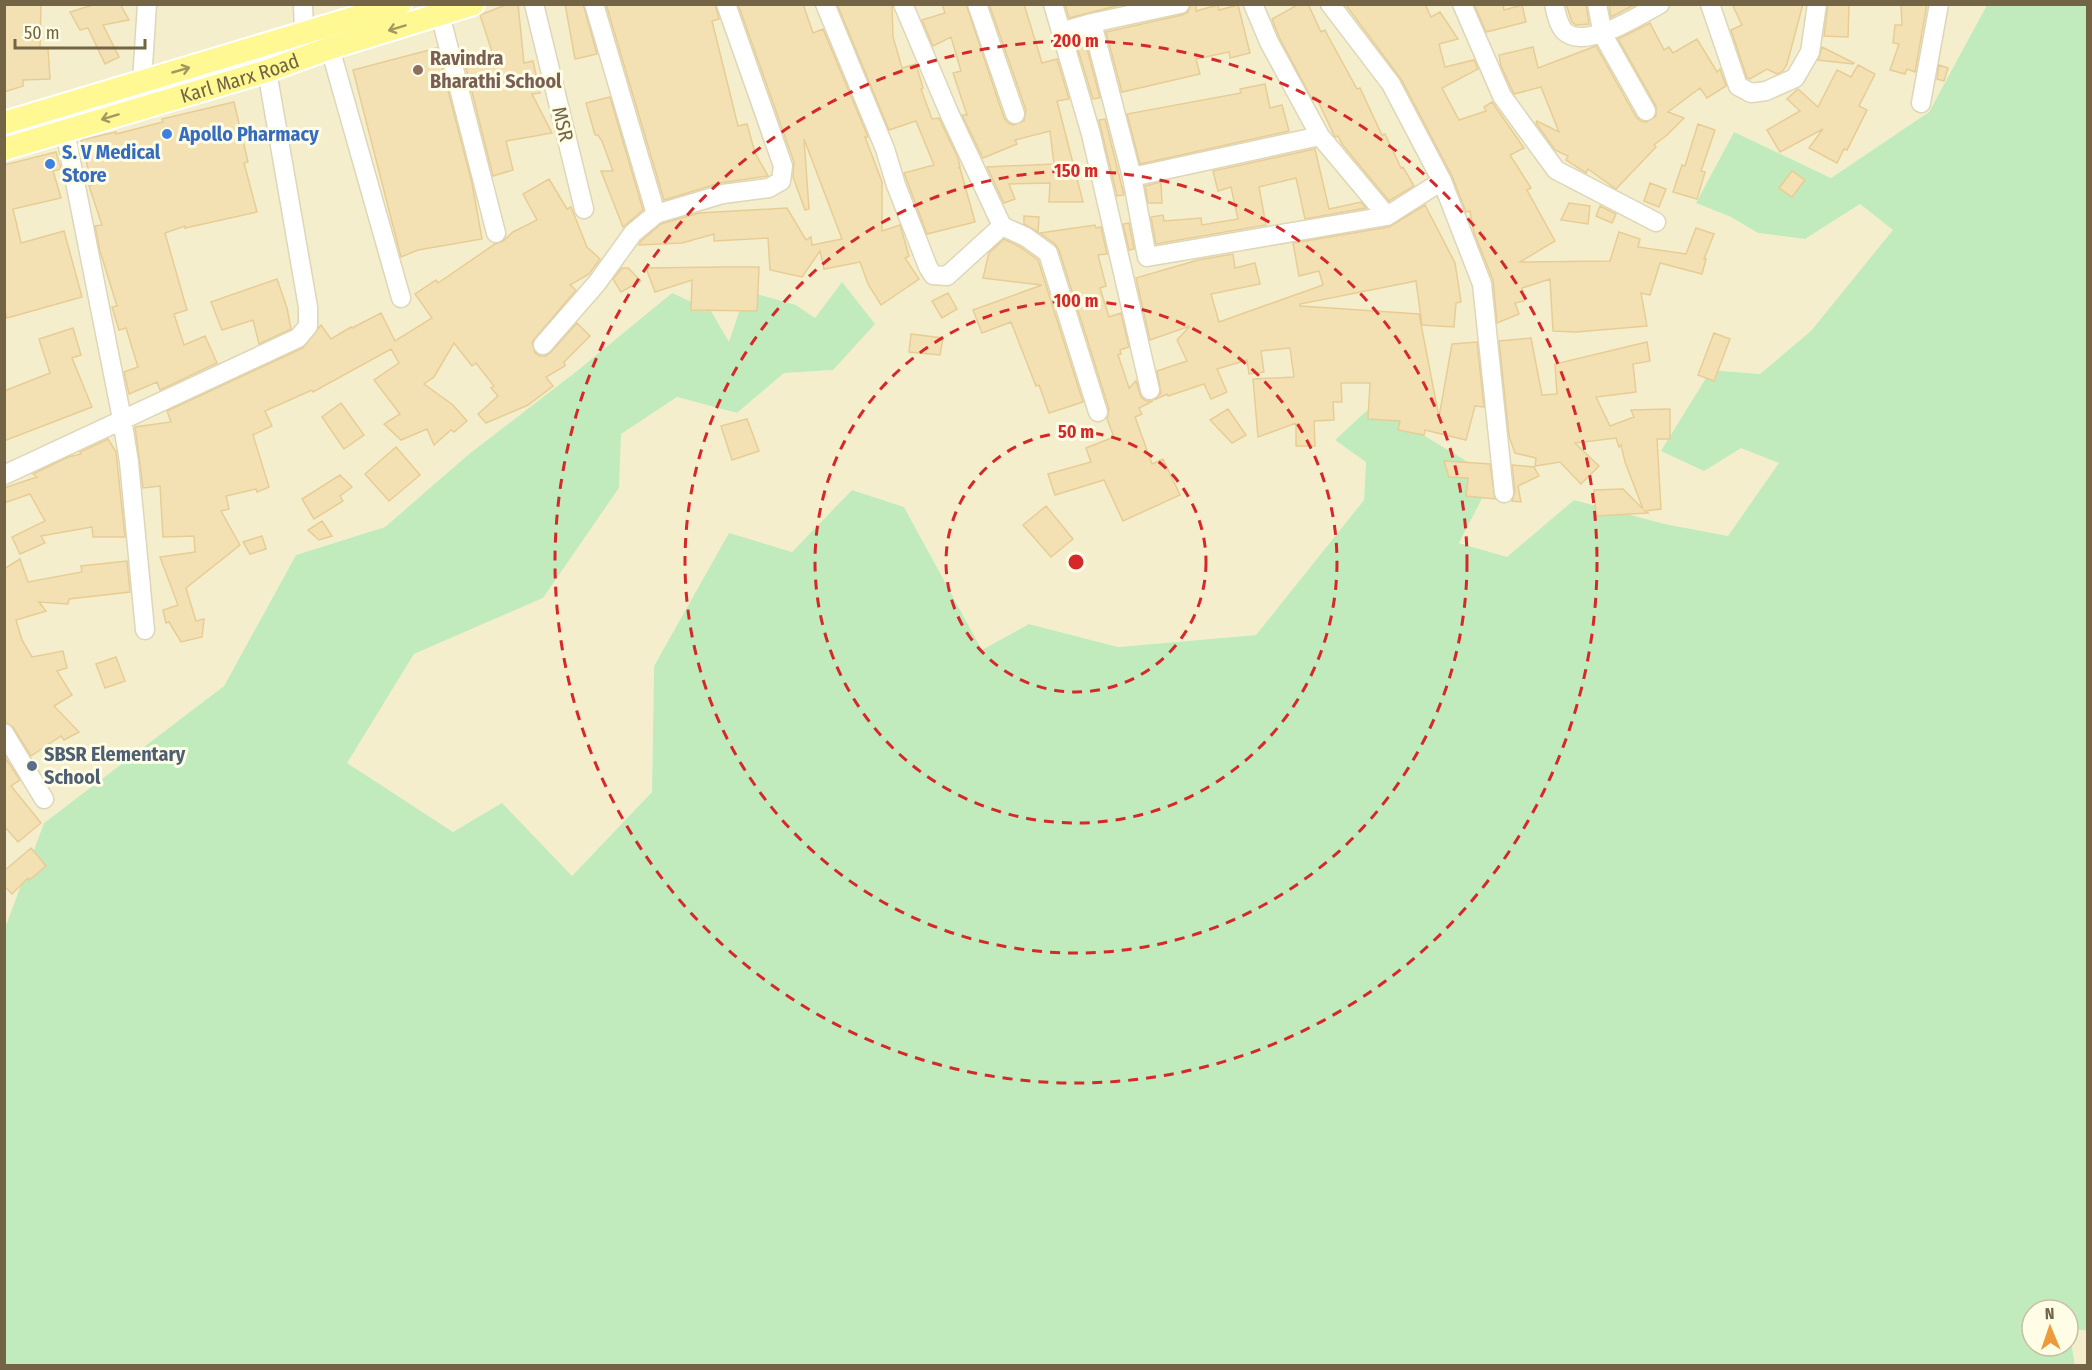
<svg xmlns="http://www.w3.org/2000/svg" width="2092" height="1370" viewBox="0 0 2092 1370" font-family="'Fira Sans Condensed',sans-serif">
  <rect width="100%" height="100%" fill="#fdfade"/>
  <!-- residential -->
  <path fill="#f5eecc" d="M5 5H1987L1929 112 1831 178 1734 132 1696 203 1731 217 1758 233 1805 239 1860 204 1894 230 1811 331 1760 374 1711 370 1741 447 1780 463 1728 536 1665 524 1574 500 1507 558 1459 542 1366 462 1364 500 1256 635 1118 647 1029 624 982 650 904 507 852 490 792 552 729 534 654 666 652 792 572 876 502 804 453 832 346 763 414 654 543 598 619 488 620 434 677 397 737 413 784 373 833 370 815 318 796 305 729 343 672 293 577 371 469 454 385 527 296 555 224 686 44 823 5 931Z
    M2069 1330H2087V1365H2075Z"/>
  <!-- green -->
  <path fill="#c1eabd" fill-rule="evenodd" d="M1987 5H2087L2088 1330H2069L2075 1365H5L4 931 44 823 224 686 296 555 385 527 469 454 577 371 672 293 711 311 729 342 746 291 796 305 815 318 842 282 875 324 833 370 784 373 737 413 677 397 621 434 619 488 543 598 414 654 347 763 453 832 502 803 572 876 652 792 654 666 729 533 792 552 852 490 904 507 982 650 1029 624 1118 647 1256 635 1364 500 1366 462 1335 440 1373 405 1493 477 1459 543 1507 557 1574 500 1665 524 1728 536 1779 463 1741 448 1704 471 1661 451 1711 370 1760 374 1811 331 1893 230 1860 204 1805 239 1758 233 1731 217 1696 203 1734 132 1831 178 1929 112ZM2032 1310H2068V1346H2032Z"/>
  <!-- building -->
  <path fill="#f3e1b4" stroke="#e7cd94" stroke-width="1.5" d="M4 4H41L40 49H48L50 79 23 80V86L4 92Z
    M96 4H120L129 20 103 25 119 57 105 64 88 28 80 30 70 12Z
    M508 4H518L524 63 533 61 540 93 532 94 552 133 506 141 513 170 493 176 466 68 495 61 480 15Z
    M565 4H583L597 54 575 59Z
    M606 4H715L719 19 712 21 738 126 747 124 755 153 768 176 720 183 664 200Z
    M738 4H803L813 33 823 29 868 137H865L882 182V231L900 225 909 256 905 258 919 279 881 305 868 284 860 262 824 269 820 251 802 277 770 270 768 238 714 241V234L682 243 639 245 641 241 661 224 699 213 787 208 806 240 811 237 812 245 842 239 804 139 809 209 805 210 793 177 794 162Z
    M837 4H892L893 37 902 68 916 64 923 88 921 89 932 119 939 118 958 158 960 167 958 168H960L975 222 927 234 904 173 934 165 916 121 889 130Z
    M942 4H966L1004 118 1008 123 1013 125 1024 121 1026 110 989 4H1024L1042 63 1057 59 1069 99 1057 101 1083 202H1049L1050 183 1009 184 1015 199 1004 203 987 167 1054 164 1050 131 1015 140 1017 144 983 158 962 115H967L953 73 961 71 951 37 933 46 922 20 945 13Z
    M1065 4H1124L1069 18Z
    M1191 4H1196V11L1218 5 1219 10 1238 5 1250 53 1230 58 1229 52 1196 59 1200 74 1122 92 1106 32 1182 15 1188 12Z
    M1299 4H1308L1321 32 1325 30 1328 36 1357 89 1360 88 1382 135 1385 134 1401 168 1403 167 1414 186 1389 201 1342 144 1338 136 1335 137 1316 97 1312 99 1279 37 1272 19Z
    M1345 4H1425L1431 17 1440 12 1458 39 1439 44 1445 67 1474 60 1478 69 1442 88 1459 120 1486 111 1484 107 1492 102 1524 148 1510 155 1531 188 1527 190 1555 241 1520 262 1610 261 1619 232 1640 239 1638 247 1686 254 1696 228 1714 234 1704 259H1706L1702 274 1660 263 1650 295 1641 293 1647 326 1576 332 1553 331 1550 279 1522 288 1524 301 1515 303 1519 314 1497 323 1493 280 1474 233 1470 211 1466 212 1452 176 1401 79Z
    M1474 4H1503L1504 10 1522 5 1526 22 1486 32Z
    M1566 4H1586L1589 24 1576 25 1572 22Z
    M1609 4H1636L1611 17Z
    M1732 4H1803L1787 64 1783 71 1777 74 1767 69 1750 79 1747 78 1731 30 1742 25Z
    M1828 4H1849L1848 37 1824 36Z
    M1901 4H1927L1915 72 1907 69 1905 74 1890 70 1899 44 1893 43 1895 25H1902Z
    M1650 23 1664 50 1669 47 1673 53 1697 39 1717 72 1720 69 1726 86 1707 98 1700 88 1668 112 1684 118 1667 135 1654 145 1656 147 1616 189 1588 169 1586 173 1566 160 1568 156 1555 150 1536 123 1537 121 1559 132 1541 87 1514 94 1501 66 1499 55 1533 47 1538 68 1596 46 1636 117 1641 121 1646 122 1656 116V106L1618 39Z
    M1084 37 1100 98 1093 99 1075 40Z
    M1822 47 1854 63 1853 64 1818 60Z
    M437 48 472 183 482 239 418 250 401 257 353 70Z
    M1858 65 1875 74 1859 106 1867 110 1847 150 1844 149 1837 163 1809 148 1823 129 1780 152 1767 130 1800 111 1787 99 1798 89 1818 107 1837 70 1851 77Z
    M1939 65 1948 68 1944 81 1937 79Z
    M1265 84 1270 108 1282 105 1289 131 1140 164 1127 114 1241 93 1240 89Z
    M610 97 643 210 623 227 601 171H613L602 141 598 135H595L586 103Z
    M234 102 248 162 244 163 257 212 185 228V226L165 233 187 310 174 314 184 345 205 336 217 363 160 390 157 382 129 394 124 372 138 367 126 328 119 330 112 307 117 306 100 251 95 226 102 225 89 186 92 185 81 140 116 132V134L163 122 162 119Z
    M1105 119 1124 195 1117 196 1099 120Z
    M1698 124 1715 130 1701 171 1705 172 1697 199 1673 192 1682 165 1685 166Z
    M1315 149 1329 209 1361 202 1366 208 1305 219 1296 178 1259 187 1266 225 1156 244 1151 217 1163 215 1164 221 1201 218 1202 225 1238 219 1231 187 1218 191 1213 171Z
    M56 152 61 169 53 171 61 198 13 209 21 243 64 231 82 297 7 318 4 309V165Z
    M1792 171 1805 180 1792 197 1779 188Z
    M549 179 567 209 571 207 587 247 600 259 589 274 570 285 576 290 532 342 535 353 540 356H546L551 352 577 323 590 336 564 362 565 366 546 377 553 386 528 405 486 423 478 414 498 396 491 388 494 386 476 363 472 366 454 343 434 377 424 384 453 405 467 421 454 432 451 430 434 445 427 429 401 440 384 424 400 414 374 380 399 363 391 349 313 392 312 390 265 411 272 426 253 435 269 487 257 492 256 489 226 496 229 509 221 511 240 545 186 588 196 621 204 619 202 637 181 642 169 622 166 623 163 610 178 605 160 557 195 552 194 536 163 537 160 486 143 488 135 427 171 422 167 411 303 348 321 325 331 339 351 327 352 328 381 313 395 341 432 318 415 294 436 280 438 283 495 244 503 241 513 232 537 220 523 194Z
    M1161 182 1162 203H1148L1145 186Z
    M1650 183 1666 189 1659 207 1644 201Z
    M1569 203 1590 206 1588 224 1561 220Z
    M1425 205 1455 263 1461 302 1456 303 1454 327 1422 325 1416 281 1300 304V306L1419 314 1439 417 1452 344 1477 342 1484 407 1475 406 1466 440 1425 430 1424 435 1398 430 1400 421 1368 419 1370 383H1341L1342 402H1333L1334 420 1314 421 1315 446H1296V423L1258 437 1253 379 1294 377 1290 348 1261 351 1264 372 1249 374 1247 360 1217 369 1227 392 1211 399 1204 384 1168 396 1167 394 1154 400 1161 393 1157 371 1187 361 1177 340 1190 326 1150 340 1136 278 1198 260 1233 254 1235 268 1255 263 1260 284 1211 294 1219 322 1323 285 1319 271 1299 276 1293 243 1389 227Z
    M1600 206 1616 214 1612 223 1596 216Z
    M1024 216 1039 217 1038 232 1024 224Z
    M1129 223 1134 249 1129 250 1123 224Z
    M1095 225 1096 228 1101 227 1107 254 1098 255 1106 286 1100 288 1109 317 1121 313 1129 347 1120 350 1121 354 1118 355 1129 388 1136 381 1141 397 1146 401H1153L1139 408 1142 414 1135 417 1152 464 1163 459 1180 495 1123 521 1104 480 1055 495 1048 474 1091 462 1086 448 1114 437 1107 419 1109 409 1059 250 1055 244 1040 233Z
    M1004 239 1020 247 1038 260 1083 402 1049 413 1039 385 1036 386 1011 322 982 333 973 310 1042 285 983 278 989 253Z
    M721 267H759L757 311 691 310 692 280 655 292 646 268Z
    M622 268H628L641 281 621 292 613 279Z
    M277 279 287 308 291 329 259 344 253 320 222 330 211 302Z
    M948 293 957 309 942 318 932 301Z
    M73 328 81 355 72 358 92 407 4 441V391L50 373 39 339Z
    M1714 333 1730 339 1714 381 1698 375Z
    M911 334 943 338 940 355 909 352Z
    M1531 338 1542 395 1557 394 1555 364 1647 342 1650 361 1633 364 1636 392 1596 397 1610 426 1634 417 1631 410 1670 409V439H1657L1661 509 1645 511 1648 513 1596 516 1594 490 1623 489 1643 509 1625 462 1621 445 1619 447 1616 438 1575 443 1599 466 1581 484 1560 462 1535 466 1536 458 1515 453 1509 436 1499 341Z
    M341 403 364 435 344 449 322 417Z
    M1228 409 1246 435 1232 443 1210 420Z
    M747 419 759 451 732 460 721 426Z
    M108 439 116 452 125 537H93L92 527 41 536 45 543 20 554 12 537 45 521 30 494 4 503V488L37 477 33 474 68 457 81 454 80 452Z
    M396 447 420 475 389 501 365 474Z
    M1444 461 1490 464 1495 499 1466 496 1468 478 1449 477Z
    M1512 465 1534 467 1539 476 1518 486 1521 502 1512 501 1515 492Z
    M340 475 352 487 340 496 343 501 314 519 302 499Z
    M1046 506 1073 539 1051 557 1023 525Z
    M322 521 332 536 319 540 308 530Z
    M262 536 266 549 250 554 243 542Z
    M20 559 28 582 82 572 81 566 127 561 130 592 69 599 68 604 39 602 46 611 16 620 22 640 32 657 63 651 67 668 57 671 72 695 54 706 79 732 64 740 61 736 31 756 13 727 4 722V569Z
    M116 657 125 681 105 688 96 664Z
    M4 756 20 780 11 786 41 823 18 842 4 826Z
    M31 848 46 866 29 880 28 878 12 894 4 886V871Z"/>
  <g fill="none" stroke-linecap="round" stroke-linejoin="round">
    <!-- minor casing -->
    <g stroke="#ded6b8" stroke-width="21">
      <path id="minor" d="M147 4 142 81 148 106
        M303 4 304 34
        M534 4 584 209
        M594 4 656 214
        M825 4 885 149 896 185 928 267 933 275 947 276 1002 226
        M903 4 950 115 1002 226 1026 237 1048 253 1098 412
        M977 4 1015 114
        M1053 4 1091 134 1150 390
        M1253 4 1269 42 1320 136 1387 216
        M1330 4 1391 84 1442 181 1482 284 1504 493
        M1462 4 1502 96 1556 170 1656 222
        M1554 4C1556 13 1558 24 1564 31 1585 51 1640 15 1660 4
        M1597 4 1603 35 1646 111
        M1710 4 1738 86 1751 93 1766 91 1795 78 1810 52 1817 4
        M440 14 496 233
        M1092 23 1132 177 1147 257 1387 216 1442 181
        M1061 32 1092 23 1180 4
        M330 48 401 298
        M1921 103 1939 4
        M65 131 122 419 129 462 145 630
        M1132 177 1320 136
        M543 345 597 283 633 233 656 214 723 194 769 188 781 181 783 166 726 4
        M4 475 298 338 308 326V307L267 71
        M4 733 44 799"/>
    </g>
    <!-- major casing -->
    <g stroke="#fff" stroke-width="26">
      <g id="major">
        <path d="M4 123 400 4"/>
        <path id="s1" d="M4 149 267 71 330 48 473 4"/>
      </g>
    </g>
    <!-- minor -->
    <use href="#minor" stroke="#fff" stroke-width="18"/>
    <!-- major -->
    <use href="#major" stroke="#fff893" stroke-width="22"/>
  </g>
  <!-- one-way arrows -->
  <defs><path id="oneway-shaft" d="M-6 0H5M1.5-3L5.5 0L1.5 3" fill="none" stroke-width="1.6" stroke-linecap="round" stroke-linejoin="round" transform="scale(1.5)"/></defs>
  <g stroke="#a49861">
    <use href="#oneway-shaft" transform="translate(397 28) rotate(163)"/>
    <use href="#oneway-shaft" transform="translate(181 70) rotate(-16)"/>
    <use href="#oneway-shaft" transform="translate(110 117) rotate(163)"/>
  </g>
  <!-- distance rings -->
  <g fill="none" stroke="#d62828" stroke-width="3" stroke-dasharray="10 8">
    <circle cx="1076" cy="562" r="130"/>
    <circle cx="1076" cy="562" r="261"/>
    <circle cx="1076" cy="562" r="391"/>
    <circle cx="1076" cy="562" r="521"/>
  </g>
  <!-- markers -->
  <circle fill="#8d6e63" stroke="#fffde5" stroke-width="2" cx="418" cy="70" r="6"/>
  <g fill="#3f7fe0" stroke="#fffde5" stroke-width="2">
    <circle cx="167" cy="134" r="6"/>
    <circle cx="50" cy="164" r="6"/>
  </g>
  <circle fill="#5c6f8a" stroke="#fffde5" stroke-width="2" cx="32" cy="766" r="6"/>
  <g text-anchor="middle" stroke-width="6" stroke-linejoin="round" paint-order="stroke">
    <!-- education labels -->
    <g font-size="20" font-weight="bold" fill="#785e54" stroke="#fffde5" text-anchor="start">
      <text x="430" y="65">Ravindra<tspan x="430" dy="23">Bharathi School</tspan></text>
    </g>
    <!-- street labels -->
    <g font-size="20" fill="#736446" stroke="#fffde5">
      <text dy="7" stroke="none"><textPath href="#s1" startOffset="246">Karl Marx Road</textPath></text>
      <text transform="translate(563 124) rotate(76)" y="7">MSR</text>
    </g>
    <!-- shop labels -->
    <g font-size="20" font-weight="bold" fill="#366cbe" stroke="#fffde5" text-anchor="start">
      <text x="179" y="141">Apollo Pharmacy</text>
      <text x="62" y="159">S. V Medical<tspan x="62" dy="23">Store</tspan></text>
    </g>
    <!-- service labels -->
    <g font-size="20" font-weight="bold" fill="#4e5e75" stroke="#fffde5" text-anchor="start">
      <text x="44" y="761">SBSR Elementary<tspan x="44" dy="23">School</tspan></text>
    </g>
  </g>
  <circle cx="1076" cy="562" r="9" fill="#d62828" stroke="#fffde5" stroke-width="3"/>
  <g font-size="18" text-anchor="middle" font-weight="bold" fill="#d62828" stroke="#fffde5" stroke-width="6" stroke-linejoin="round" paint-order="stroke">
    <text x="1076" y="47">200 m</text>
    <text x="1076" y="177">150 m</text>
    <text x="1076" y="307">100 m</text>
    <text x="1076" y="438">50 m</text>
  </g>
  <!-- border -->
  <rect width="2092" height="1370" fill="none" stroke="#736446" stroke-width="12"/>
  <!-- north arrow -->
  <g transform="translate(2050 1328) rotate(358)"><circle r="28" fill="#fffde5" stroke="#c7c0a5" stroke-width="1.5"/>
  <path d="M0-4.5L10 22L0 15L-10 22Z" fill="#ed9a3d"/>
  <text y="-9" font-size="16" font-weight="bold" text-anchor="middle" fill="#736446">N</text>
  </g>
  <!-- scale -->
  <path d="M15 39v9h130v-9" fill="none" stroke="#736446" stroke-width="3"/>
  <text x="24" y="39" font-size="18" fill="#736446" stroke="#fffde5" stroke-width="4.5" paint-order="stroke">50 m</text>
</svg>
